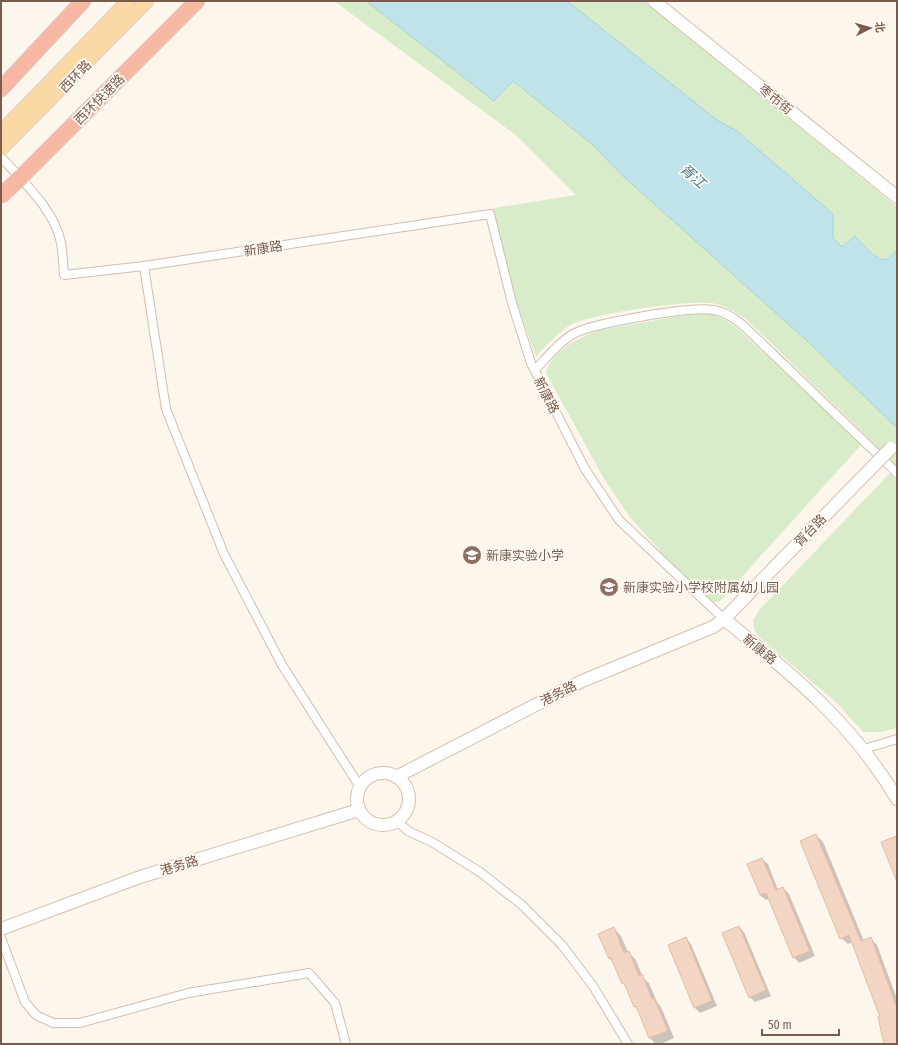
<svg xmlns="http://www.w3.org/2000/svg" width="898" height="1045" viewBox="0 0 898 1045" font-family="'Fira Sans Condensed','Noto Sans SC',sans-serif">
  <rect width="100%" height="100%" fill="#fdf6ec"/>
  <!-- green -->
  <path fill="#d8ecc9" d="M334 1H366L494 101 513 81 592 144 623 176 806 340 897 428V466L747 320C738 314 728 307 717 304 695 298 592 314 572 324 558 332 546 346 536 357L517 304 493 208 576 195 517 136Z
    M567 1H645L897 207V250C894 253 891 257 888 259 878 264 861 242 855 236L842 247 833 238V214L737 131 717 120Z
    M697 313C713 313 724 318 736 327L862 444 720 601C710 604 705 599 697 593L629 516 603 477 546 373C552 350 580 337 600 330Z
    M890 473 897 480V728L882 732H863L836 702 760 638 755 632 753 620 760 609Z"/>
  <!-- water -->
  <path fill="#bfe3e8" stroke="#a5d3da" d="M366 1H567L717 120 737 131 833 214V238L842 247 855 236C861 242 878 264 888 259 891 257 894 253 897 250V428L806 340 623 176 592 144 513 81 494 101Z"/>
  <!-- shadow -->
  <path fill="#0003" d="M816 835 823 842 864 941 870 938 877 945 897 999V1044H885L881 1017 853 942 848 944 841 938Z
    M762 859 768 864 778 890 783 888 789 894 815 956 799 963 794 957 769 899 766 900 760 895Z
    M739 927 744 932 771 996 755 1002 750 997Z
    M613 928 621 936 628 952 636 960 643 978 649 983 657 1002 661 1007 674 1038 661 1044H656L650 1038 639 1011 635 1007 615 964 610 959 599 934Z
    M686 938 691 944 717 1006 700 1013 695 1008 669 945Z"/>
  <!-- building -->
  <path fill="#f3d5c3" stroke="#e6bba3" d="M816 834 861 941 871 937 897 1008V1044H884L878 1017H880L849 935 840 939 800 841Z
    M897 836V882L881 842Z
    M762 858 776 890 783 887 810 951 793 958 766 893 760 895 747 864Z
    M739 926 766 990 749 998 722 933Z
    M614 927 624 953 629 951 639 976 642 974 652 999 654 998 668 1031 649 1038 636 1006 634 1007 624 983 622 984 611 958 609 959 598 934Z
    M686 937 712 1001 694 1008 668 945Z"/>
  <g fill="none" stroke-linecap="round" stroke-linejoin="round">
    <!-- street casing -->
    <g stroke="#d1beb0" stroke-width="10">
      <path id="street" d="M1 157C23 182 55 210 61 243 63 254 63 264 64 275L144 266 166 409 224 554 282 665 360 787
        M144 266 490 214 512 303 531 363 585 469 619 520 724 619
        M535 370C547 357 560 341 575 333 596 323 690 306 713 310 727 312 739 321 749 331L897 473
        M864 749 897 739
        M397 821 408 831 432 842 480 872 522 905 562 945 593 986 628 1044
        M1 938 25 1002 36 1015 53 1023H80L188 993 309 973 335 1003 346 1044"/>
    </g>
    <!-- secondary casing -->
    <g stroke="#d6c0b0" stroke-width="14">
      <path id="secondary" d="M654 1 897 197
        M724 619C792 674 852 723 897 799
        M357 799a26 26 0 1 1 52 0a26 26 0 1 1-52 0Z
        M396 777 580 682 713 627 724 619 800 541
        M1 929 140 877 359 810"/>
    </g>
    <!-- primary casing -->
    <g stroke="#dad1cd" stroke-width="15">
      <path id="primary" d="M1 132 128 1
        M1 149 147 1"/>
    </g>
    <!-- highway casing -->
    <g stroke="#dad1cd" stroke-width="17">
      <path id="highway" d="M1 89 83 1
        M22 176 197 1"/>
    </g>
    <!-- street -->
    <use href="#street" stroke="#fff" stroke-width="8"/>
    <!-- secondary -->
    <use href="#secondary" stroke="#fff" stroke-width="12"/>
    <!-- primary -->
    <use href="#primary" stroke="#fbd9a5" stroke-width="13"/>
    <!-- highway -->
    <use href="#highway" stroke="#f7b7a3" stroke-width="15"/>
    <!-- secondary-bridge casing -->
    <g stroke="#d6c0b0" stroke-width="14" stroke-linecap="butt">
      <path id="secondary-bridge" d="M800 541 891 448"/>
    </g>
    <!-- highway-bridge casing -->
    <g stroke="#dad1cd" stroke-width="17" stroke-linecap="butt">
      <path id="highway-bridge" d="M1 196 22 176"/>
    </g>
    <!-- secondary-bridge -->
    <use href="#secondary-bridge" stroke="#fff" stroke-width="12"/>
    <!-- highway-bridge -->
    <use href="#highway-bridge" stroke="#f7b7a3" stroke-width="15"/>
  </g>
  <!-- icons -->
  <defs>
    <g id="school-disc" transform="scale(1)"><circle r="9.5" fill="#8d6e63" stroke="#fffaf3"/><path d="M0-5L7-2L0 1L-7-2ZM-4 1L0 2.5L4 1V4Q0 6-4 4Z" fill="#fff"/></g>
  </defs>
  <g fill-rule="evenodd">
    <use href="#school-disc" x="472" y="555"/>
    <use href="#school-disc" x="609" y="587"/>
  </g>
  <g text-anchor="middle" stroke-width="3.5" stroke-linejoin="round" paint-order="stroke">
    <!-- street labels -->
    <g font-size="13" fill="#7a5c4d" stroke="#fffaf3">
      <text transform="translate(75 76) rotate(-46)" y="5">西环路</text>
      <text transform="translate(99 99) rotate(-45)" y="5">西环快速路</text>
      <text transform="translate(776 99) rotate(39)" y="5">枣市街</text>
      <text transform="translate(263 248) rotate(-9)" y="5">新康路</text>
      <text transform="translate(547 395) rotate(63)" y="5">新康路</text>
      <text transform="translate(810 530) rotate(-46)" y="5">胥台路</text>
      <text transform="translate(760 649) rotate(39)" y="5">新康路</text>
      <text transform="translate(558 693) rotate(-27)" y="5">港务路</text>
      <text transform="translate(179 865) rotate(-17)" y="5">港务路</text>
    </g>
    <!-- education labels -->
    <g font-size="13" fill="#785e54" stroke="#fffaf3" text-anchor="start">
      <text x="486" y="560">新康实验小学</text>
      <text x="623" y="592">新康实验小学校附属幼儿园</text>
    </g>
    <!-- water labels -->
    <g font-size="14" font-style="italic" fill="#437c86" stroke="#fffaf3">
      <text transform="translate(693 176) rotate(41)" y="5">胥江</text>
    </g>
  </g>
  <!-- border -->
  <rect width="898" height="1045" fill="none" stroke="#7a5c4d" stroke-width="4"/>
  <!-- north arrow -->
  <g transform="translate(870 28) rotate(84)" stroke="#fffaf3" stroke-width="3" paint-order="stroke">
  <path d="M0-3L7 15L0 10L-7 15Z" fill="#7a5c4d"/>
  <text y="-6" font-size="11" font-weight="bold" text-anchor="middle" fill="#7a5c4d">北</text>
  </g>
  <!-- scale -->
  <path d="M762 1029v6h77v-6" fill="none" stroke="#7a5c4d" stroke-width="2"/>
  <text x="768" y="1029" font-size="12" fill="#7a5c4d" stroke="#fffaf3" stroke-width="3" paint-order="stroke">50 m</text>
</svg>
